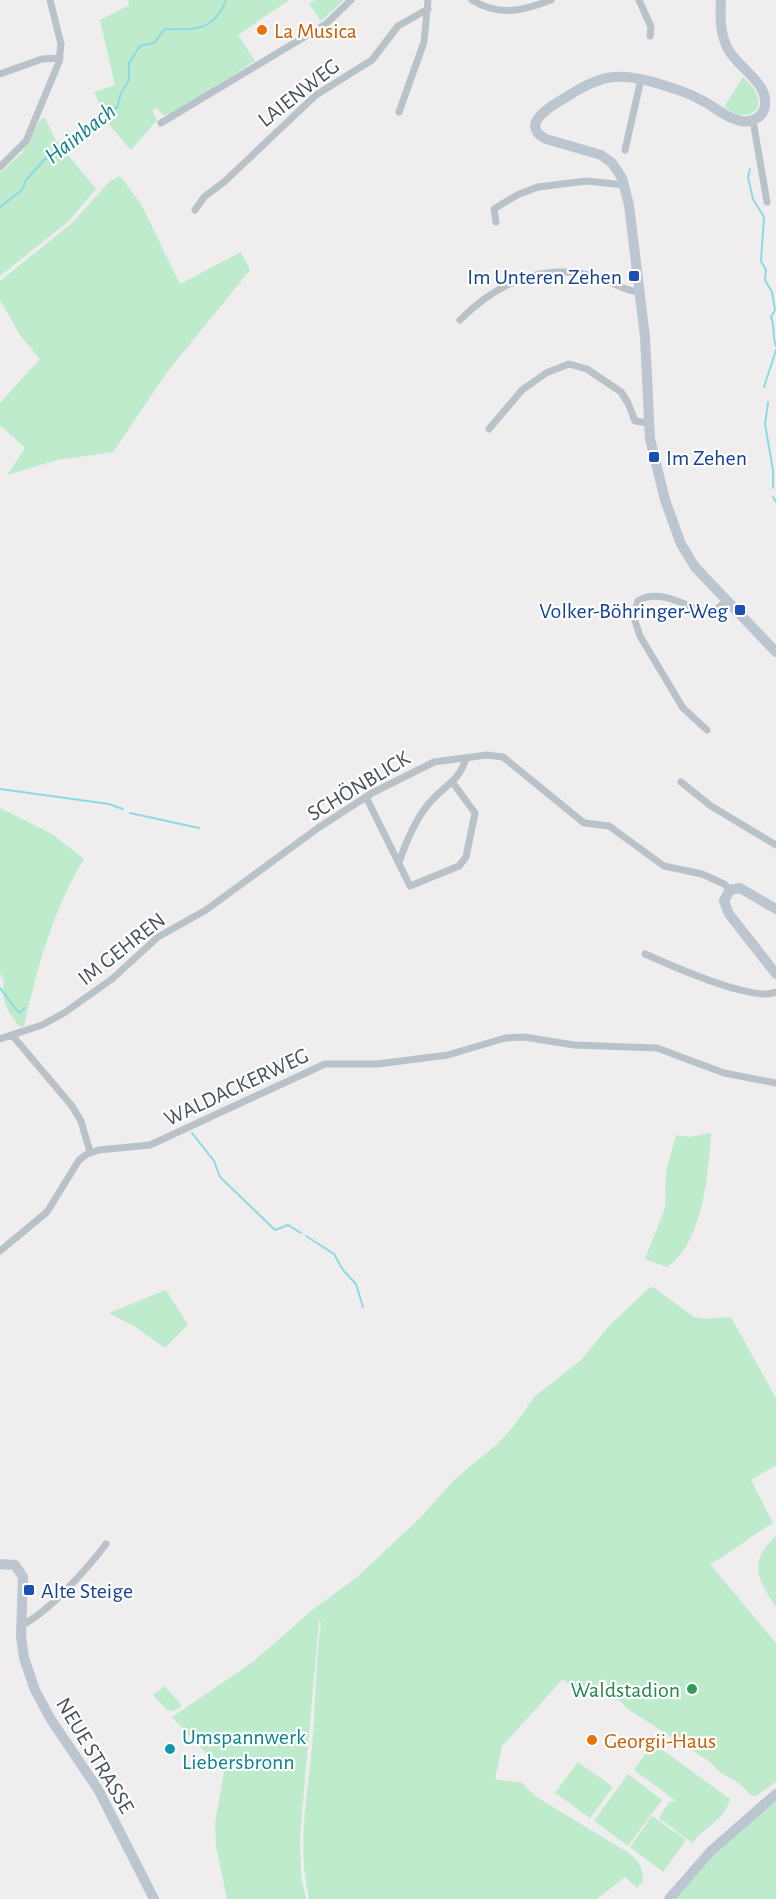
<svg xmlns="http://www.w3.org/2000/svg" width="776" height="1899" viewBox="0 0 776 1899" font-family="'Alegreya Sans',sans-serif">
  <rect width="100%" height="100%" fill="#efeded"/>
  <!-- green -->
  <path fill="#bdebcc" d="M128 0H289L238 35 255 61 173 114 163 115 157 108 152 110 157 120 131 150 111 127 94 92 115 85 100 20 129 5Z
    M315 0H344L321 21 309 4Z
    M743 77C752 86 762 95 757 109L749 115H738L724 107Z
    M45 118 55 139 96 189 69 221 0 276V173L22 153 40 120Z
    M120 176 141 204 180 284 241 252 250 270 168 371 113 452 57 460 7 475 25 448 0 425V403L40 359 20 335 0 300V281L72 223 110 181Z
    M0 808 52 834 84 859C53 909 37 969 24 1026L20 1027C8 1012 0 1000 4 980L0 973Z
    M711 1133C709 1173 702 1245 667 1267L645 1259 665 1208 666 1172 676 1135 689 1137Z
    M653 1287 694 1317 706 1319 731 1317 776 1398V1465L751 1480 773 1523C750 1536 733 1552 710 1564L776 1643V1782L756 1796H752L739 1783 721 1773 709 1761 629 1710 620 1701 613 1699 605 1679 585 1698 563 1679 502 1746 495 1779 522 1783 535 1796 627 1852C637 1859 644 1868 643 1881L637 1888 625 1877 597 1899H309C297 1847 307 1799 312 1747 316 1705 315 1664 321 1622L319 1621 300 1836 301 1875 306 1899H227L216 1846 215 1823 226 1761H213L172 1717 253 1662 312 1610 356 1578 420 1518 455 1479 496 1445 513 1427 535 1396 581 1360 610 1325 649 1288Z
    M166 1290 188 1325 165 1348 134 1326 109 1313Z
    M776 1536V1607C757 1579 748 1562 776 1536Z
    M165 1686 182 1706 174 1711 167 1710 153 1695Z
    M653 1743 730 1799C725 1820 703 1828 692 1843L659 1818 669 1802 676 1801 634 1770Z
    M578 1762 613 1787 590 1818 555 1793Z
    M628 1774 662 1800 628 1846 594 1821Z
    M776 1799V1899H675L720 1849Z
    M652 1816 686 1840 663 1872 630 1847Z"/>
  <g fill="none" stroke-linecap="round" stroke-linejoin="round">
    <!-- stream -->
    <path stroke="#8cd9e6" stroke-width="2" d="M750 169 748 177 753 199 764 217 761 261 766 270 765 280 772 292 775 310 771 317C775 326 772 336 776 346
      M0 207 22 190 26 180 45 159 63 153 101 112 117 108 121 93 129 80V63L140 46 154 43 165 29C195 30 214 31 226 0
      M764 387 776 350
      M768 402 765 424 773 470V488
      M773 497 776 502
      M0 789 109 804 123 809
      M130 813 199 828
      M0 988 19 1013 25 1008
      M192 1133 214 1161 220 1177 275 1230 288 1225 301 1233
      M306 1236 334 1254 343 1270 356 1284 363 1307"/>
    <!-- street -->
    <path stroke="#b9c2c9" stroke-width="7" d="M472 0C500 17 522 11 551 0
      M639 0 651 27 650 36
      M0 74 42 59 60 58
      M399 112 424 42 428 0
      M753 121 767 202
      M161 123 326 24 351 0
      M625 150 641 79
      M0 167 26 141 59 62 61 44 50 0
      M195 210 204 197 224 182 316 95 372 60 398 26 428 9
      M496 222 494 209 517 195 538 187 586 181 625 185
      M460 320C497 283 543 262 596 277 610 280 625 292 640 292
      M489 429 522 390 546 373 569 364 587 369 621 392 628 403 635 421 649 423
      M707 730 683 708 640 636 634 618 638 601C658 587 688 607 707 613L714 612 726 601
      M681 782 711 806 776 845
      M366 797 410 886 459 866 466 857 475 813 453 783
      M399 862C406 842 418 814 433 799 447 784 460 780 466 758
      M645 954C670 965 753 1003 776 992
      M12 1035 72 1106 81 1121 90 1152
      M0 1039 42 1025 64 1013 112 979 158 937 206 910 318 828 372 793 434 762 487 755 503 757 584 823 609 826 664 866 702 874 724 884 730 890
      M0 1251 47 1212 79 1160 87 1154 99 1150 150 1145 325 1064H377L448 1055 505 1038 524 1037 574 1045 657 1048 724 1073 776 1083
      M20 1626C47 1614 88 1568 106 1544"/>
    <!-- secondary -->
    <path stroke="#bbc6d0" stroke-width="10" d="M721 0C720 17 720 34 728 49 737 67 768 82 765 105 764 117 752 123 741 121 727 119 714 106 701 100 689 93 676 89 663 85 623 72 603 73 568 96 554 104 517 124 546 139L601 155 612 163 622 178 629 205 645 337 650 439 665 500 681 544 695 567 776 652
      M776 909 740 888 730 890 724 901 729 914 776 974
      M0 1564 15 1565 23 1577 21 1636 24 1658 35 1690 50 1718 99 1791 154 1899
      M669 1899 711 1851 776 1794"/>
  </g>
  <!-- markers -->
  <g fill="#e8710a" stroke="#fff" stroke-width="2">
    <circle cx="262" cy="30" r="6"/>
    <circle cx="592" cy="1740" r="6"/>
  </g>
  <g fill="#1a4fb4" stroke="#fff" stroke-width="2">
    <rect x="628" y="270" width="12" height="12" rx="3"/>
    <rect x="648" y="451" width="12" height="12" rx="3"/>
    <rect x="734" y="604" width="12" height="12" rx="3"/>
    <rect x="23" y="1584" width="12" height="12" rx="3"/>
  </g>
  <circle fill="#2e9e5b" stroke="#fff" stroke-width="2" cx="692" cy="1689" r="6"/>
  <circle fill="#0f9aa8" stroke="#fff" stroke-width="2" cx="170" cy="1749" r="6"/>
  <g text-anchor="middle" stroke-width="4.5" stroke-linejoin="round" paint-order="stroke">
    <!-- food labels -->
    <g font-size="22" fill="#c56008" stroke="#fff" text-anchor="start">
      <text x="274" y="38">La Musica</text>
      <text x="604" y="1748">Georgii-Haus</text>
    </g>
    <!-- street labels -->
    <g font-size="22" fill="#465159" stroke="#fff">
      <text transform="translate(298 92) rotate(-38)" y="8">LAIENWEG</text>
      <text transform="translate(358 785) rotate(-31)" y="8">SCHÖNBLICK</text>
      <text transform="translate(121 948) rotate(-38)" y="8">IM GEHREN</text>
      <text transform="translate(236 1086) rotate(-25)" y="8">WALDACKERWEG</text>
      <text transform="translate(96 1755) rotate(59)" y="8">NEUE STRASSE</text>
    </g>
    <!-- transit labels -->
    <g font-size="22" fill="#164399" stroke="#fff" text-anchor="end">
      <text x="622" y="284">Im Unteren Zehen</text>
      <text x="666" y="465" text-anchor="start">Im Zehen</text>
      <text x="728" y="618">Volker-Böhringer-Weg</text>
      <text x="41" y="1598" text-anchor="start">Alte Steige</text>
    </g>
    <!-- leisure labels -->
    <g font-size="22" fill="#27864d" stroke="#fff" text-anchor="end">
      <text x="680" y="1697">Waldstadion</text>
    </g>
    <!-- culture labels -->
    <g font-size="22" fill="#0d838f" stroke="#fff" text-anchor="start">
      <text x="182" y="1744">Umspannwerk<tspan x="182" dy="25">Liebersbronn</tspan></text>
    </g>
    <!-- water labels -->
    <g font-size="24" font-style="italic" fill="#157e8f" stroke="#fff">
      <text transform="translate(80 133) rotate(-38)" y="8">Hainbach</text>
    </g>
  </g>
</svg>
